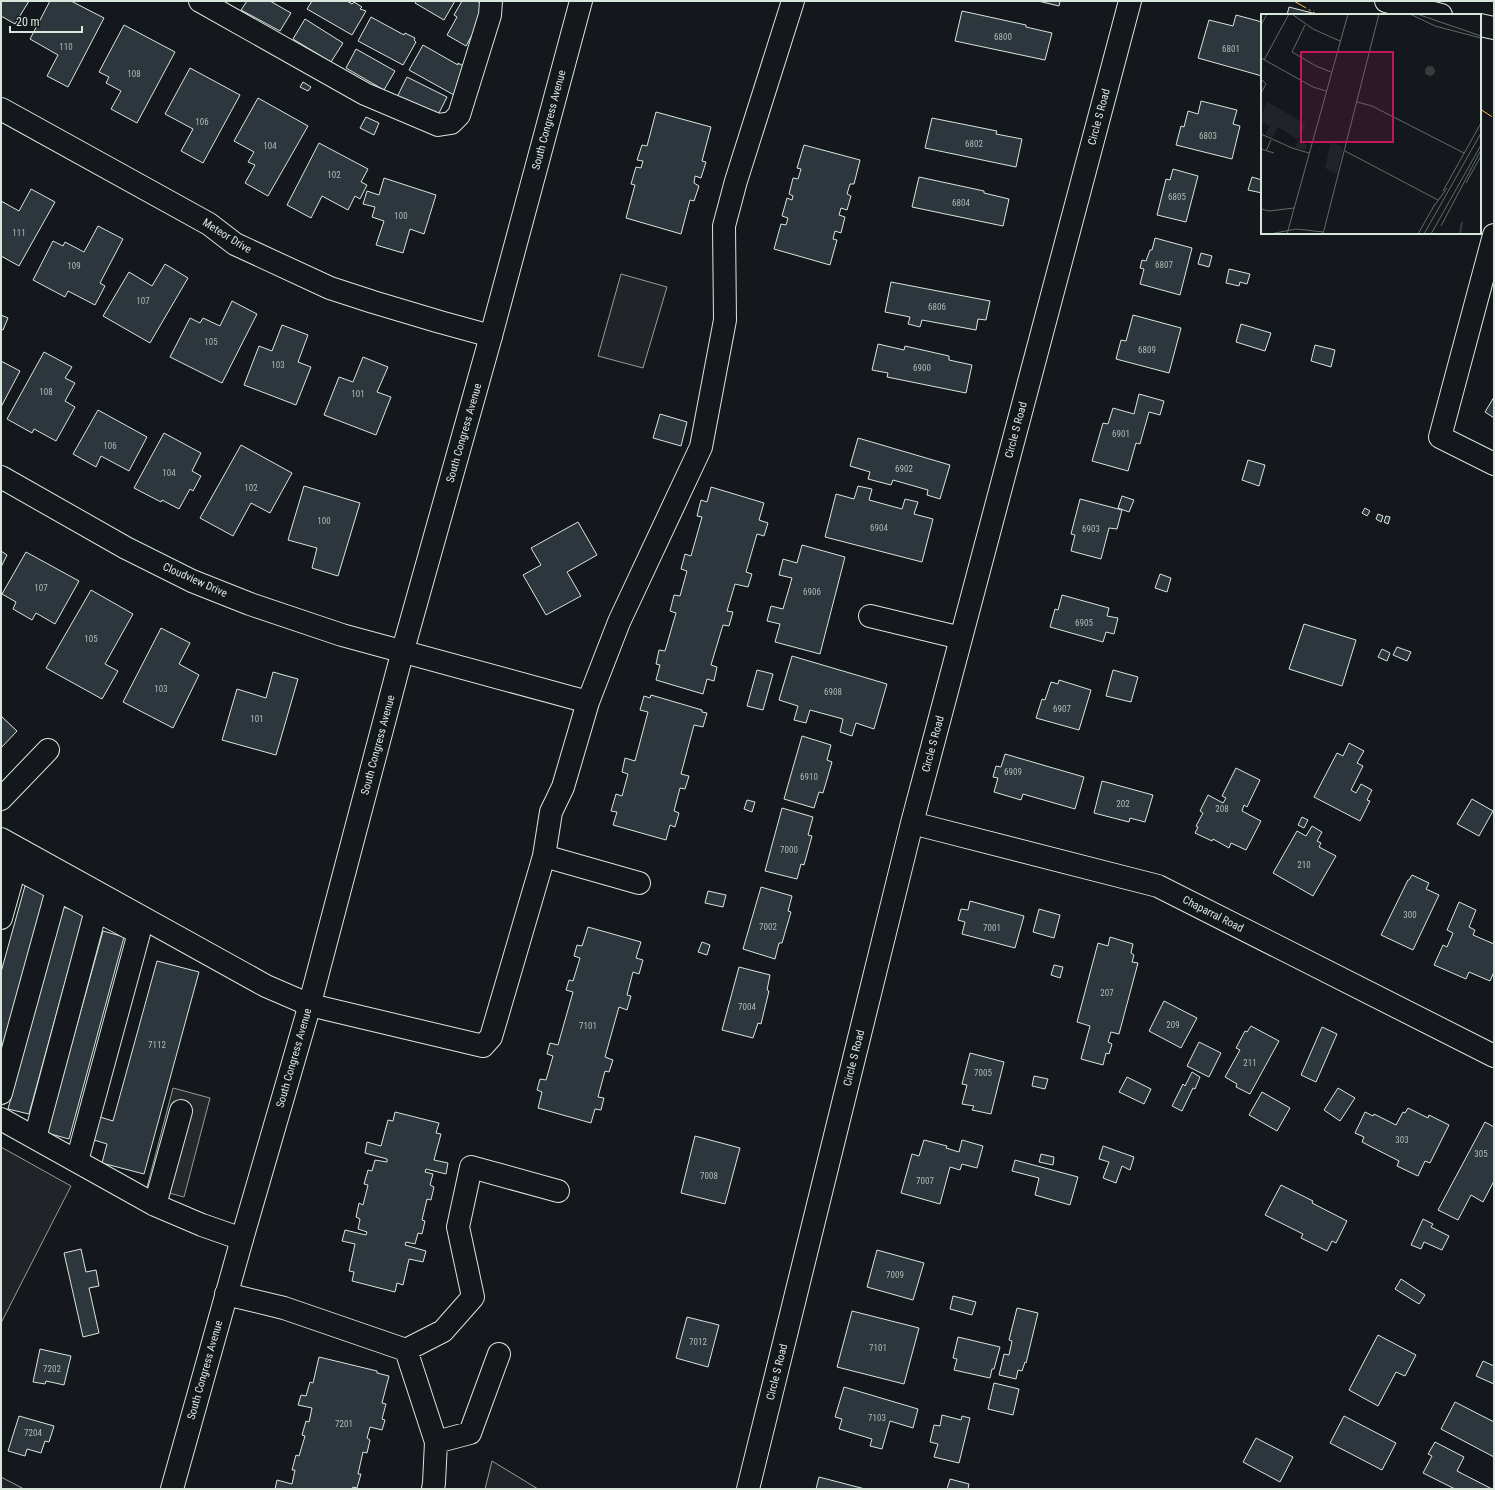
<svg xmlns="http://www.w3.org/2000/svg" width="1495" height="1490" font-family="'Roboto Condensed',sans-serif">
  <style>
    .green { fill: #202428; stroke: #939e99 }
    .parking { fill: #24282b; stroke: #939e99 }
    .building { fill: #2c363c; stroke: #d8e6dc }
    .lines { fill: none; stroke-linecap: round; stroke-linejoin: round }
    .minor-casing { stroke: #d8e6dc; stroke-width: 24 }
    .major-casing { stroke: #d8e6dc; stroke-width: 24 }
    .minor { stroke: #14181c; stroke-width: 22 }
    .major { stroke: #14181c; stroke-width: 22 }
    .power { stroke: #ffb74d; stroke-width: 1; stroke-dasharray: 14 3 2 3; stroke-linecap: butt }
    .labels { text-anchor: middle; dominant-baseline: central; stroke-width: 3; stroke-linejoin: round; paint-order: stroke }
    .number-label { font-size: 9px; fill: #adbab4 }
    .street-label { font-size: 11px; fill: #d8e6dc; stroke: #14181c }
    .inset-river { fill: none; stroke: #363b3e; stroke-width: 2 }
    .inset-road { fill: none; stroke: #626a69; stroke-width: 1 }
    .view { fill: #c2185b; fill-opacity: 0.15; stroke: #c2185b; stroke-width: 2 }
    .inset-edge { fill: none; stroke: #d8e6dc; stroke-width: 2 }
  </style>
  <rect width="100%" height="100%" fill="#14181c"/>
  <path class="green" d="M621,274L667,287L643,368L598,356Z
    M1,1147L71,1186L1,1323Z
    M492,1461L538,1489H485Z
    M1,1477L24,1489H1Z"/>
  <path class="parking" d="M173,1088L210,1098L184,1197L147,1187Z"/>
  <path class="building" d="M1,1H29L15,24L1,16Z
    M50,1H71L104,18L68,87L47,76L58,55L30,39Z
    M247,1H270L291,13L280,31L241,10Z
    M312,1H347L352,4L354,2L362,7L360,9L366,11L352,35L307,9Z
    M416,1H455L444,20L415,3Z
    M462,1H477L485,6L475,25L477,26L466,46L447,35L457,17L454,15Z
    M1038,1H1060L1059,6Z
    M1289,7L1320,15H1287Z
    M962,11L1026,25V27L1052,33L1045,60L955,41Z
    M1236,15L1262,22V76L1198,58L1209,20L1233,26Z
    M371,17L404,35L405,33L415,38L414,40L416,42L403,65L358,41Z
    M305,19L343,43L331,62L293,39Z
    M124,25L175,52L137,123L111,109L121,91L106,83L109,77L99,72Z
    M423,45L458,65V63L467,68L454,95L409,70Z
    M356,49L395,71L384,90L346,68Z
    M190,68L240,95L203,163L181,151L193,129L165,114Z
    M407,77L447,97L437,117L397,97Z
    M303,82L311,87L308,91L300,87Z
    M258,98L308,126L268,196L245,183L255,165L248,162L254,152L234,141Z
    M1201,101L1237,110L1233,124L1240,126L1232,159L1176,145L1181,126L1184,127L1188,111L1198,114Z
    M656,112L711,127L702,161L706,162L701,178L695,176L694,183L699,186L694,201L690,200L681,234L626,218L635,185L631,184L636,167L641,168L643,161L637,160L642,145L647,146Z
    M366,117L379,123L374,135L360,128Z
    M932,118L997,131L996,134L1022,139L1016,167L925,148Z
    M319,143L368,169L361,182L367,185L360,199L355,196L348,210L322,196L311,218L287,205Z
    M804,145L860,160L854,184H850L847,194L851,196L847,210L841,208L839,215L845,217L841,233L835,231L833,239L837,240L830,265L774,249L781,224L786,225L788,218L782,216L787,198L792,200L793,196L789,194L793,178L798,179L801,169L797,168Z
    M1173,169L1198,176L1186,222L1157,215L1166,179L1170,180Z
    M919,177L984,191V193L1009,199L1003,226L912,207Z
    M1252,177L1262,180V193L1248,190Z
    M384,178L436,195L424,234L410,229L403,253L376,245L384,221L372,217L375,207L363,204L367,191L379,195Z
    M31,189L55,202L19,266L1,256V201L19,211Z
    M98,226L123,239L100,283L105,286L95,305L68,291L65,297L33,280L53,241L63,246L65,242L84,252Z
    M1155,238L1192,248L1180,295L1140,284L1144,269L1140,268L1142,260L1146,261L1150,250H1152Z
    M1201,253L1212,256L1209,267L1198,264Z
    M165,264L188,278L150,343L103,316L129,272L152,286Z
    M1229,269L1250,274L1247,284L1240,282L1239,286L1226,283Z
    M891,282L990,301L986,320L978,319L976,330L922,320L920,327L908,324L910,317L885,312Z
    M232,301L257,314L222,383L170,357L190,318L200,323L203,318L220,326Z
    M1,315L8,318L3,330L1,329Z
    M1133,315L1181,328L1169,373L1116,359L1121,340L1126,341Z
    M1241,324L1271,333L1265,351L1236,342Z
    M282,325L308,335L298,362L311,367L296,405L244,385L259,346L272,351Z
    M878,344L904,350L905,346L949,356V360L972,365L966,393L887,377L888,373L872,370Z
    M1315,345L1335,350L1331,367L1311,361Z
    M44,352L72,367L65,378L75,383L65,401L75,407L56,441L34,429L32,433L7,419Z
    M363,357L388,367L377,392L391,397L376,435L324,415L339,377L353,382Z
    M1,361L20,371L1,407Z
    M1139,394L1164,401L1160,415L1149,412L1140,444L1136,443L1128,471L1092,461L1103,423L1108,424L1113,408L1134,414Z
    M1494,397V418L1485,412Z
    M98,410L147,437L129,471L101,456L96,467L73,454Z
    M660,414L687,422L681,446L653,438Z
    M164,433L201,453L192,471L201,476L193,491L190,489L179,509L162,500L161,502L134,488Z
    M858,438L950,465L940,499L927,495L928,490L893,480L891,485L868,479L870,472L850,466Z
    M241,445L292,473L270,513L251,503L233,536L200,518Z
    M1248,460L1265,465L1259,486L1242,480Z
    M304,486L360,503L338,576L312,568L317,548L288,540Z
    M858,486L872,489L869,500L902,509L905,499L918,502L914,514L933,519L922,562L825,537L836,494L854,499Z
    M711,487L764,503L759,520L768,523L764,536L757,534L746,572L752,574L748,587L735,584L727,611L733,612L729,626L723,625L711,665L717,667L714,681L707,679L703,694L656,680L660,665L656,664L659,650L665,651L676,613L670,611L674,595L680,596L687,571L681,569L685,554L691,556L702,517L697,516L701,500L707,502Z
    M1122,496L1134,500L1129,512L1118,508Z
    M1080,499L1122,510L1117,529L1109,528L1101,559L1071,551L1075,535L1071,534Z
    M1365,508L1370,511L1367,516L1362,513Z
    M1378,514L1383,516L1381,522L1376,519Z
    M1386,516L1390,517L1388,524L1384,522Z
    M578,522L597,555L567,572L581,596L546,615L523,575L541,565L531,548Z
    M802,545L845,557L820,654L775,642L780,624L767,621L771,606L783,609L792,578L779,575L783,559L797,563Z
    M1,551L7,555L1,567Z
    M26,552L79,581L55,624L36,613L32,620L13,609L16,602L2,594Z
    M1160,574L1171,578L1167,592L1155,588Z
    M91,590L133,614L105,664L118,671L102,699L46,668Z
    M1062,595L1109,608L1107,616L1118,618L1114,634L1106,632L1103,642L1050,627L1055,609L1058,610Z
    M1304,624L1356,640L1342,686L1289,669Z
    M161,628L190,643L179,664L199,675L173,728L123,702Z
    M1397,647L1411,652L1407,661L1393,655Z
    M1382,649L1390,653L1387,661L1378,657Z
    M792,656L887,684L874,729L856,723L852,736L840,732L843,719L810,710L806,723L794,720L798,706L779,700Z
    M757,670L773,674L763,710L747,706Z
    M1113,670L1138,677L1131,702L1106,696Z
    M273,672L298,679L276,755L222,740L237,689L266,698Z
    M1059,680L1091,690L1079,730L1036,718L1042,699L1045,700L1051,682L1058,684Z
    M651,695L702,710V712L707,713L703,727L694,725L681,774L689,776L685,789L680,788L674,811L679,813L675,827L670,825L666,840L613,825L617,812L611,811L616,794L622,796L628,774L622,772L625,758L635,761L648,712L640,710L644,696L650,698Z
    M1,716L17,731L1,748Z
    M802,736L831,745L827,760L832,762L823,793L819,792L814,808L784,799Z
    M1349,743L1364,751L1357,763L1363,766L1351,790L1356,793L1361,784L1372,790L1367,800L1370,801L1360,821L1314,797L1337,753L1343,756Z
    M1005,754L1084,777L1075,809L1023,794L1021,800L994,792L998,778L993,777L996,766L1001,767Z
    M1236,768L1260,780L1247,807L1244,805L1242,811L1261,821L1246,850L1231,843L1229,848L1213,839L1212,841L1195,833L1198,827L1196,826L1203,813L1200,811L1208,795L1223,803L1226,798L1222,796Z
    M1102,781L1153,795L1145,822L1130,818L1129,822L1094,813Z
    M1472,799L1493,811L1479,836L1457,824Z
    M747,800L755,802L752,812L744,809Z
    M782,808L813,817L808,835L812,836L804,865L801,864L797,879L765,871Z
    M1302,817L1308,820L1304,828L1298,825Z
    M1312,826L1322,832L1317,841L1321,843L1319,847L1336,856L1313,896L1273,873L1297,831L1306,836Z
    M1412,875L1429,883L1426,889L1439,895L1413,950L1381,935L1408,880H1409Z
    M25,886L46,892L1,1054V972Z
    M761,887L792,896L788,911L791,912L782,943H779L775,959L743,949Z
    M708,891L726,895L723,907L705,903Z
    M970,901L1024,916L1015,948L962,934L965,922L958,920L961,909L968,910Z
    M1459,902L1476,910L1469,927L1475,930L1473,935L1494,944V972L1490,981L1469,972L1466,979L1434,965L1443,945L1447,947L1453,933L1447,930Z
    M63,907L84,913L29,1114L8,1109Z
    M1039,909L1060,915L1054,938L1033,932Z
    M588,927L641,942L636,958L643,960L639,974L633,972L627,995L631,996L627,1010L619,1007L605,1057L613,1060L609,1072L605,1071L598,1097L604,1098L601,1110L595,1109L591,1123L538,1108L542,1092L537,1090L540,1079L546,1080L553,1056L547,1054L550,1043L558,1045L573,992L566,990L569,980L573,981L580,958L574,956L577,945L582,946Z
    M103,931L124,937L69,1139L47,1133Z
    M1110,937L1133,944L1131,953L1134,955L1132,962L1138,963L1119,1034L1111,1032L1108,1042L1112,1044L1109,1054L1106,1053L1103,1065L1081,1059L1090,1026L1077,1022L1098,943L1108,946Z
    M702,942L710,945L707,955L698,952Z
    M157,961L199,972L144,1174L102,1163L107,1144L94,1140L100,1117L113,1121Z
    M1054,965L1063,967L1060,978L1051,975Z
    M739,967L770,975L767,990L769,991L761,1024L758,1023L753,1038L722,1030Z
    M1164,1001L1197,1018L1181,1048L1149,1031Z
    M1251,1026L1279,1041L1250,1094L1236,1087L1237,1084L1225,1077L1240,1050L1236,1048L1245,1031L1247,1032Z
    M1322,1027L1337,1034L1316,1082L1301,1075Z
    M1199,1042L1221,1053L1209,1077L1187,1066Z
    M970,1053L1004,1062L991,1114L972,1110L974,1106L962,1104L967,1085L962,1084Z
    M1192,1072L1200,1077L1195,1089L1193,1088L1182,1111L1172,1106L1183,1084L1185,1086Z
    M1034,1076L1048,1079L1045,1089L1032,1086Z
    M1127,1077L1151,1089L1144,1104L1119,1092Z
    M1338,1088L1355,1098L1340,1121L1324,1110Z
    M1262,1092L1290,1108L1277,1131L1249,1115Z
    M1408,1108L1428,1118L1429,1115L1449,1125L1430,1163L1425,1161L1418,1176L1397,1166L1399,1161L1362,1142L1364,1137L1355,1133L1365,1112L1373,1116L1374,1114L1396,1125L1403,1112L1405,1113Z
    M395,1112L439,1123L436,1133L441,1134L434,1160L448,1163L446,1174L426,1169L425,1172L433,1174L430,1185L434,1187L431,1200L427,1199L422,1220L425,1221L422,1234L418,1233L415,1244L406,1242L405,1245L426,1251L423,1262L409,1259L403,1285L397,1283L395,1292L352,1281L354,1272L349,1271L355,1244L342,1241L345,1230L366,1235L367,1232L358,1229L360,1219L356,1217L359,1203L363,1205L368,1185L364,1184L368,1170L372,1171L375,1160L387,1162V1159L365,1153L367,1142L381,1146L388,1120L393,1121Z
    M1485,1122L1494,1127V1181L1483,1202L1471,1195L1458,1220L1438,1210Z
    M695,1136L740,1148L725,1204L681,1193Z
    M924,1140L947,1146L946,1148L959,1152L962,1140L983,1146L977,1168L962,1164L960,1170L950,1167L940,1204L901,1193L912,1154L919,1156Z
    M1103,1146L1134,1157L1130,1170L1122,1166L1116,1183L1103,1178L1109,1162L1099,1159Z
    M1041,1154L1054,1157L1053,1165L1039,1162Z
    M1015,1160L1078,1177L1070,1205L1035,1195L1039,1178L1012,1171Z
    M1281,1185L1313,1201L1312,1203L1347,1221L1336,1243L1332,1241L1327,1251L1301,1238L1303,1234L1265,1215Z
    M1423,1219L1433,1224L1431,1227L1449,1236L1442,1250L1424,1242L1421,1249L1411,1245Z
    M81,1249L86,1272L96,1270L99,1286L89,1288L99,1333L83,1337L64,1253Z
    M877,1250L924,1263L913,1300L867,1287Z
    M1401,1279L1425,1295L1419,1304L1395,1289Z
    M953,1296L976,1302L972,1315L950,1309Z
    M1017,1308L1038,1313L1026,1363L1025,1362L1022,1371L1018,1370L1016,1379L999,1375L1004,1354L1009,1355L1012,1341L1009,1340Z
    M852,1311L919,1328L904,1384L837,1367Z
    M687,1317L719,1325L708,1367L676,1358Z
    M1378,1335L1416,1355L1405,1376L1396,1372L1378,1406L1349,1390Z
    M958,1337L1000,1347L994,1369H992L990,1378L954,1370L957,1359L953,1358Z
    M40,1349L71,1356L64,1385L46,1381L45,1384L33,1382Z
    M319,1357L377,1371V1373L389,1376L382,1403L386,1404L382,1419L385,1420L382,1430L370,1427L367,1438L370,1440L367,1453L363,1452L358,1474H361L357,1488L353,1487L352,1489H275L277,1480L292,1484L295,1470H292L296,1455L299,1456L305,1436L302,1435L306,1421L309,1422L312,1408L298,1405L301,1395L306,1396L310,1382L313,1383Z
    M1483,1361L1494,1366V1384L1476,1376Z
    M994,1383L1019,1389L1013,1415L988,1409Z
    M844,1387L918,1409L913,1428L890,1421L882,1449L870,1446L872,1439L839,1429L842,1419L835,1417Z
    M1455,1402L1494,1422V1457L1441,1429Z
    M942,1415L961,1420L962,1416L970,1418L959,1463L934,1457L938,1444L930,1442L934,1425L940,1426Z
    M19,1416L54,1426L49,1442L45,1441L41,1453L27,1449L25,1456L8,1451Z
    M1344,1416L1396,1443L1382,1470L1330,1443Z
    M1256,1438L1293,1457L1280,1482L1243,1462Z
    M1435,1442L1464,1457L1457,1471L1492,1489H1455L1423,1473L1432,1456L1428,1454Z
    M819,1477L865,1489H816Z
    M950,1479L969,1484L968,1489H947Z"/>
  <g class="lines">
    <defs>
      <path id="minor" d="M200,1L365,94L438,125L451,123L459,115L490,15L491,1
        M1386,1L1441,15
        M1480,25L1494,28
        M1,109L209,224L235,244L330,288L373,302L440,322L491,336
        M1494,235L1440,437L1494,464
        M1,477L126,548L192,581L250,604L342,635L588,702
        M870,616L961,638
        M1,799L48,750
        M912,823L1158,886L1494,1056
        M1,839L266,986L310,1005L483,1046L491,1037L544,856L551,812L563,787L588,702L619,622L701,447L725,320L724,226L736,181L793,1
        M544,856L639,883
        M1,860L139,933L77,1161
        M1,918L15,868
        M1,1093L57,890
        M1,1119L155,1205L202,1225L242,1239
        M35,1138L96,910
        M155,1205L181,1111
        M226,1294L284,1308L406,1350
        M436,1442L470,1433L499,1354
        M433,1489L434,1483L436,1442L406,1350L443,1331L473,1297L458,1227L471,1167L558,1191
        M748,1489L912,823L1130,1"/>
      <path id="major" d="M172,1489L242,1239L306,1018L403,650L491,336L581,1"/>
    </defs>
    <use href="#minor" class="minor-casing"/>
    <use href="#major" class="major-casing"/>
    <use href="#minor" class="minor"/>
    <use href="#major" class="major"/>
    <path class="power" d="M1294,1L1318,15
      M1480,109L1494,118"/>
  </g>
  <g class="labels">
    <g class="number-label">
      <text x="1003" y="37">6800</text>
      <text x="66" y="47">110</text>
      <text x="1231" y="49">6801</text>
      <text x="134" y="74">108</text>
      <text x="202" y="122">106</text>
      <text x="1208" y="136">6803</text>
      <text x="974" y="144">6802</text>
      <text x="270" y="146">104</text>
      <text x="334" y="175">102</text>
      <text x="1177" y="197">6805</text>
      <text x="961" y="203">6804</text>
      <text x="401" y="216">100</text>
      <text x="19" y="233">111</text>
      <text x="1164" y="265">6807</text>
      <text x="74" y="266">109</text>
      <text x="143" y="301">107</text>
      <text x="937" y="307">6806</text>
      <text x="211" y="342">105</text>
      <text x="1147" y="350">6809</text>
      <text x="278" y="365">103</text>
      <text x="922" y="368">6900</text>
      <text x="46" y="392">108</text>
      <text x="358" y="394">101</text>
      <text x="1121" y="434">6901</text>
      <text x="110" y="446">106</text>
      <text x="904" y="469">6902</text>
      <text x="169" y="473">104</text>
      <text x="251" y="488">102</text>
      <text x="324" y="521">100</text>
      <text x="879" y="528">6904</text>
      <text x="1091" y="529">6903</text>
      <text x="41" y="588">107</text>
      <text x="812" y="592">6906</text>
      <text x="1084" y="623">6905</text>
      <text x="91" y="639">105</text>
      <text x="161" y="689">103</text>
      <text x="833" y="692">6908</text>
      <text x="1062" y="709">6907</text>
      <text x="257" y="719">101</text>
      <text x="1013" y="772">6909</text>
      <text x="809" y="777">6910</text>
      <text x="1123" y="804">202</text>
      <text x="1222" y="809">208</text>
      <text x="789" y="850">7000</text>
      <text x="1304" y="865">210</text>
      <text x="1410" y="915">300</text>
      <text x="768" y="927">7002</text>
      <text x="992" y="928">7001</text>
      <text x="1107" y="993">207</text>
      <text x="747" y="1007">7004</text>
      <text x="1173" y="1025">209</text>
      <text x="588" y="1026">7101</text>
      <text x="157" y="1045">7112</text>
      <text x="1250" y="1063">211</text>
      <text x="983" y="1073">7005</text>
      <text x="1402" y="1140">303</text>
      <text x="1481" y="1154">305</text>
      <text x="709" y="1176">7008</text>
      <text x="925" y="1181">7007</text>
      <text x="895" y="1275">7009</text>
      <text x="698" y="1342">7012</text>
      <text x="878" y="1348">7101</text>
      <text x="52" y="1369">7202</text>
      <text x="877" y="1418">7103</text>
      <text x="344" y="1424">7201</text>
      <text x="33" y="1433">7204</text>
    </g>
    <g class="street-label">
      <text transform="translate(1099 117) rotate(-75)">Circle S Road</text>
      <text transform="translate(549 120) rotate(-75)">South Congress Avenue</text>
      <text transform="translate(227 236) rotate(32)">Meteor Drive</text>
      <text transform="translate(1016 430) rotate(-75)">Circle S Road</text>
      <text transform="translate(464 433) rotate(-74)">South Congress Avenue</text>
      <text transform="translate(195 580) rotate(24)">Cloudview Drive</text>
      <text transform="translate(933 744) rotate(-75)">Circle S Road</text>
      <text transform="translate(378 745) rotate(-75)">South Congress Avenue</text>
      <text transform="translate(1213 914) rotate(27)">Chaparral Road</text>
      <text transform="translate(294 1058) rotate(-74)">South Congress Avenue</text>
      <text transform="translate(854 1058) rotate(-76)">Circle S Road</text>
      <text transform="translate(205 1370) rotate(-74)">South Congress Avenue</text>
      <text transform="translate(777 1372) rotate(-76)">Circle S Road</text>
    </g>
  </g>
  <g transform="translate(1261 14)">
    <rect width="220" height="220" fill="#14181c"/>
    <path d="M6,88L45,110L37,126L46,131L45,136L34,134L37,126L17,113L11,124L4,120L9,112L0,108V102ZM70,127L82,134L76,160L64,154Z" fill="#202428"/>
    <path d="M164 57a5 5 0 1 1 10 0a5 5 0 1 1-10 0Z" fill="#363b3e"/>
    <path class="inset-river" d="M199,220L201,208"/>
    <path class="inset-road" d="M31,0L52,15L79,27M149,0L174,12L220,24M156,0L220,22M0,11L6,0M44,11L31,38L55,52L70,58M0,44L52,73L65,77M3,46L28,0M0,65L5,70L0,79M96,88L111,92L203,139M0,120L31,134L48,139M0,135L13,139M5,137L10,126M84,137L177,186M205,169L220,142M182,177L220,109M174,191L186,174M0,195L8,197L33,194M180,212L220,136M9,220L35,215L62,218M26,220L87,0M62,220L118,0M157,220L174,190M163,220L220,119M170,220L220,131"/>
    <path class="view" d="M40,38H132V128H40Z"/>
    <rect width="220" height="220" class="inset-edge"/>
  </g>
  <rect width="1495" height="1490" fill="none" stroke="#d8e6dc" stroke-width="4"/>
  <path d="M10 26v6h72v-6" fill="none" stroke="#d8e6dc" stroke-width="2"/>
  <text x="16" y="26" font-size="12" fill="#d8e6dc" stroke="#14181c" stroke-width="3" paint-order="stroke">20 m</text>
</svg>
